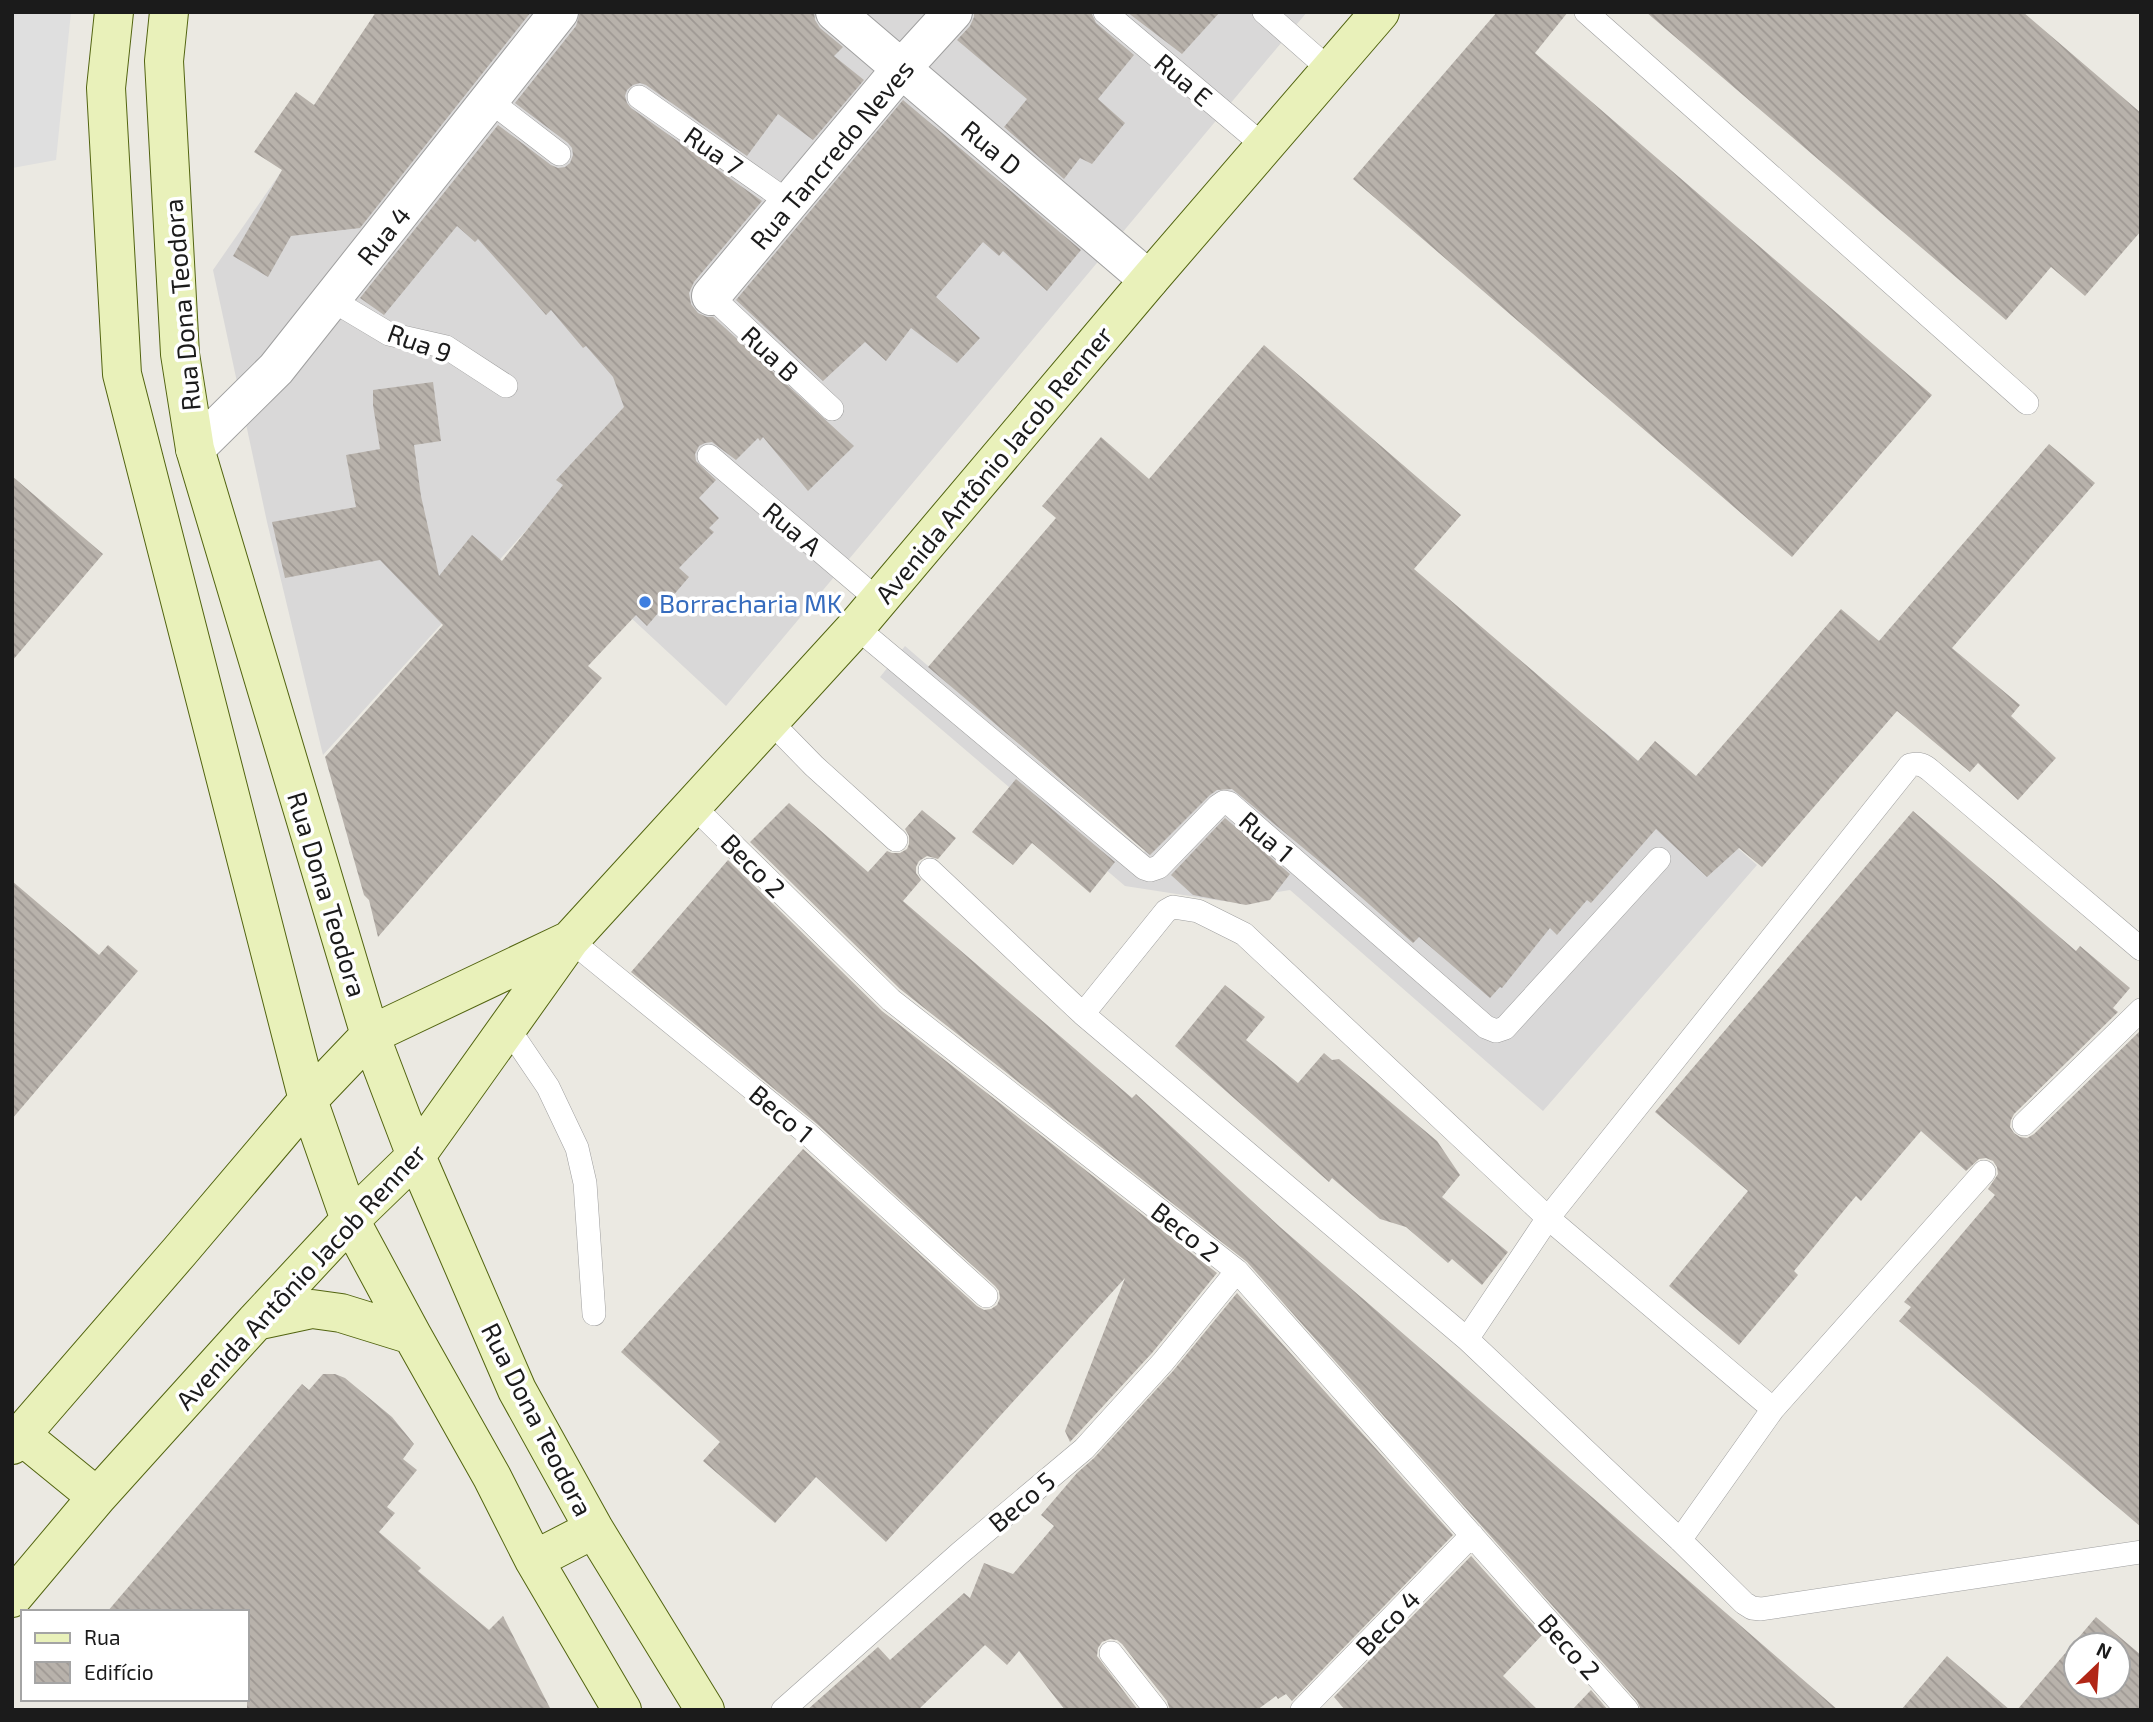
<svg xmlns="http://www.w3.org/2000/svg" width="2153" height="1722" font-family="'Exo 2',sans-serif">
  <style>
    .residential { fill: #d9d8d8 }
    .parking { fill: #dfdfdf }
    .building { fill: url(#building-back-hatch); fill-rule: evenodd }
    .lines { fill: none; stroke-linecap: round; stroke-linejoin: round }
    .lane-casing { stroke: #9f9f9f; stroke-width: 24 }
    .street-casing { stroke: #9f9f9f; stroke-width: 40 }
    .secondary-casing { stroke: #526410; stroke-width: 40 }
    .lane { stroke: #fff; stroke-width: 23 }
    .street { stroke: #fff; stroke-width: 38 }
    .secondary { stroke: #e9f1ba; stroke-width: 38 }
    .shop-dot { fill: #3f7fe0; stroke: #fff; stroke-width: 2.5 }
    .labels { text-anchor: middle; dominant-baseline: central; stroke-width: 7; stroke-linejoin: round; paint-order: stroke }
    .street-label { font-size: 26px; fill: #1b1b1b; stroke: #fff }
    .shop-label { font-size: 26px; fill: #366cbe; stroke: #fff; text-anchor: start }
  </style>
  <defs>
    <pattern id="building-back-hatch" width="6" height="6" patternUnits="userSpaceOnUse" patternTransform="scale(1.75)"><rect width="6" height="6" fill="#b8b2ab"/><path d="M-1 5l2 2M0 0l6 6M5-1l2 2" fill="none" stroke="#9e9893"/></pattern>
  </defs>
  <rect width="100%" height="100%" fill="#ebe9e2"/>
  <path class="residential" d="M447,12H1307L726,706L531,525L323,755L267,522L213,270L281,172Z
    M905,646L1144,852L1283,695L1488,872L1604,731L1757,865L1543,1111L1290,890L1222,901L1125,886L880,677Z"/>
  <path class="parking" d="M12,12H71L56,160L12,168Z"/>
  <path class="building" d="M376,12H531L360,228L291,236L268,277L233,256L282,170L254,152L296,92L314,105Z
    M580,12H814L815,20L820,28L843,47L834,56L864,80L813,140L778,114L747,156L646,85L640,83L633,85L627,90L625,96L627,103L631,108L762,201L694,282L689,293L691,304L698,313L707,317H713L854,446L808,491L763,437L760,441L758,438L736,460L712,442L705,443L699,446L695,454L696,461L716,480L699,498L719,518L709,528L714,532L679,568L689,577L647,626L636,615L588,666L602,678L378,937L369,900L364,895L325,757L443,625L380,560L285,578L272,522L356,507L346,455L380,449L373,405V390L433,382L441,441L414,445L421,496L439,576L472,535L502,561L563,485L556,480L624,407L613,377L586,346L583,348L551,310L546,315L478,239L475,242L457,226L384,315L360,298L498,125L551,165L558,168L565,167L570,163L573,155L572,148L568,143L515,103L576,26Z
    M974,12H1091L1096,23L1134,55L1098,99L1125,123L1092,164L1080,158L1064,179L1004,127L1027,99L957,40L970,26L974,17Z
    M1127,12H1220L1182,54Z
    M1497,12H1568L1535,53L1932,395L1792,557L1353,179Z
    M1646,12H2023L2141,113V231L2085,296L2051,267L2006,320Z
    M903,100L1081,250L1047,291L1003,251L999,256L983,242L936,297L980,338L957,363L911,328L886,361L865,342L823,381L736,300Z
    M1264,345L1461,515L1414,569L1638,761L1655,741L1696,776L1841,609L1879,641L2049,444L2095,483L1952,648L2020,705L2011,716L2056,758L2018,800L1978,763L1970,772L1897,711L1762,867L1739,848L1707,877L1656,829L1591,903L1587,900L1557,935L1550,928L1502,988L1500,987L1490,998L1419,937L1413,943L1336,875L1232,789L1217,790L1210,795L1150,855L928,667L1056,518L1042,506L1101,437L1149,479Z
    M12,476L103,554L12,661Z
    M1016,779L1115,862L1090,893L1032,843L1013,865L972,832Z
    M789,803L868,872L887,851L892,853H900L907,849L909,844V836L905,829L922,810L956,838L938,859L927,856L919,861L916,867V873L921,880L903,901L1132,1098L1136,1094L1280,1227L1838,1710H1641L1637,1701L1247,1262L900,989L750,842Z
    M1913,811L2076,951L2080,946L2130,988L2113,1008L2118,1012L2014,1114L2011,1120L2010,1127L2014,1133L2020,1137L2027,1138L2034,1134L2141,1030V1527L1899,1321L1911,1307L1904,1302L1995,1195L1988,1189L1998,1174L1997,1167L1993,1161L1986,1158L1979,1159L1966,1171L1921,1131L1861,1201L1856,1196L1794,1271L1798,1275L1739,1345L1669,1286L1748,1191L1655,1112Z
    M1225,818L1290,874L1270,900L1246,905L1193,895L1171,875Z
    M728,860L882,1011L1217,1273L1152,1353L1070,1442L1065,1431L1125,1278L886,1542L816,1477L775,1523L703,1461L720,1442L621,1352L803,1149L977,1306L984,1310L991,1309L997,1305L1000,1298L999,1291L995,1286L817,1124L631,972Z
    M12,881L99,955L108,945L138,971L12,1119Z
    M1225,985L1265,1017L1246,1040L1298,1083L1324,1053L1332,1060L1339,1059L1437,1141L1460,1175L1442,1197L1508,1252L1482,1285L1452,1259L1448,1263L1406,1227L1380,1219L1332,1178L1329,1182L1175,1046Z
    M1237,1293L1453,1535L1292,1701L1286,1694L1278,1699L1276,1696L1257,1710H1170L1167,1701L1122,1644L1117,1640L1110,1639L1102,1642L1098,1648L1097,1656L1138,1710H1065L1019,1651L1007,1665L985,1645L918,1710H807L878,1647L890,1660L964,1593L970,1598L984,1563L1013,1574L1054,1526L1041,1515L1077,1473L1094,1458L1173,1371Z
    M323,1374H335L345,1378L392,1417L414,1444L403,1459L417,1470L387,1507L395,1513L379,1532L421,1568L418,1571L489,1630L503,1616L551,1710H247V1612H107L302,1384L309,1390Z
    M1471,1556L1542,1635L1503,1676L1538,1710H1345L1334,1697Z
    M2096,1617L2141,1655V1710H2017ZM2076,1645H2118V1687H2076Z
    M1947,1656L2010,1710H1901Z
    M1591,1690L1608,1710H1572Z"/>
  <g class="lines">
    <defs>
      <path id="lane" d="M1105,12L1264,146
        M1264,12L1330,70
        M1586,12L2027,403
        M639,97L790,203
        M490,101L559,154
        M711,296L832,409
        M332,300L389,334L446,347L506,386
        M709,456L878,600
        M856,627L1144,868L1150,870L1159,867L1218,806L1224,802L1229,803L1486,1027L1496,1031L1505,1028L1659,859
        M769,720L814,766L896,840
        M693,806L891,1000L1237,1271L1627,1710
        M930,870L1083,1014L1467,1339L1680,1540L1744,1603L1752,1608L1761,1609L2141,1552
        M570,940L808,1134L986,1296
        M1083,1014L1166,911L1173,907L1198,911L1244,934L1548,1218L1773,1409
        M508,1028L548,1087L577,1148L585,1183L594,1314
        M2024,1124L2141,1010
        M1467,1339L1548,1218L1910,765C1920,763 1924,765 1931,771L2141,949
        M1680,1540L1773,1409L1984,1172
        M1111,1653L1156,1710
        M783,1710L960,1553L1084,1449L1163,1362L1237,1271
        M1302,1710L1472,1535"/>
      <path id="street" d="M835,12L1149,280
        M711,296L901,69L953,12
        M195,449L276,369L559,12"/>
      <path id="secondary" d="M114,12L106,88L122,374L308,1100L350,1220L412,1335L492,1477L534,1560L622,1710
        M169,12L164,61L180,354L195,449L370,1035L416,1156L517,1390L594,1529L705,1710
        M256,1321L312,1309L341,1313L412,1335
        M21,1435L97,1497
        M12,1445L180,1251L308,1100L370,1035L568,941
        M534,1560L594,1529
        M12,1598L97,1497L256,1321L350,1220L416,1156L570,940L856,627L1149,280L1380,12"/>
    </defs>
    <use href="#lane" class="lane-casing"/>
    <use href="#street" class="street-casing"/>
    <use href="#secondary" class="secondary-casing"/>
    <use href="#lane" class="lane"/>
    <use href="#street" class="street"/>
    <use href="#secondary" class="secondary"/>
  </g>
  <circle class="shop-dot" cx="645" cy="602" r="7"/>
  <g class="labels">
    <g class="street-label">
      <text transform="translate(1184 79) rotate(40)">Rua E</text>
      <text transform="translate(992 147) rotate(40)">Rua D</text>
      <text transform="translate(714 150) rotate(35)">Rua 7</text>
      <text transform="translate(831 154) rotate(-50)">Rua Tancredo Neves</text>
      <text transform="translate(383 235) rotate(-51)">Rua 4</text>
      <text transform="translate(181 305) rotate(-95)">Rua Dona Teodora</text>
      <text transform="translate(420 342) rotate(20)">Rua 9</text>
      <text transform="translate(771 353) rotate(43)">Rua B</text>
      <text transform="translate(993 464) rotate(-50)">Avenida Antônio Jacob Renner</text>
      <text transform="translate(793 528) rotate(40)">Rua A</text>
      <text transform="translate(1267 836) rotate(41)">Rua 1</text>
      <text transform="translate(754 865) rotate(45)">Beco 2</text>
      <text transform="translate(328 894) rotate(73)">Rua Dona Teodora</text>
      <text transform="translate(782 1113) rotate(40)">Beco 1</text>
      <text transform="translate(1186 1231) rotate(38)">Beco 2</text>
      <text transform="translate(300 1276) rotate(-47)">Avenida Antônio Jacob Renner</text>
      <text transform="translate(538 1419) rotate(63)">Rua Dona Teodora</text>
      <text transform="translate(1021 1501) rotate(-40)">Beco 5</text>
      <text transform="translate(1387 1622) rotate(-46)">Beco 4</text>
      <text transform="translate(1570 1646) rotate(48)">Beco 2</text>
    </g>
    <g class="shop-label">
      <text x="659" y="602">Borracharia MK</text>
    </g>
  </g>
  <rect width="2153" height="1722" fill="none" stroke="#1b1b1b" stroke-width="28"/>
  <rect x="21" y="1610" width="228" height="91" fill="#ffffff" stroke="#a4a4a4" stroke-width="2"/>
  <rect x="35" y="1633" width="35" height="10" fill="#e9f1ba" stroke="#a4a4a4" stroke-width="2"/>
  <text x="84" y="1645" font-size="21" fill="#1b1b1b">Rua</text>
  <rect x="35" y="1662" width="35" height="21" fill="url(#building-back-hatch)" stroke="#a4a4a4" stroke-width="2"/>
  <text x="84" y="1680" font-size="21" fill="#1b1b1b">Edifício</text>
  <g transform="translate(2097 1666) rotate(25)"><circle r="33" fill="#ffffff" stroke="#a4a4a4" stroke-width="2"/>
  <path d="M0-5L12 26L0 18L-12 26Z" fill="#b12616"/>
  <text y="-10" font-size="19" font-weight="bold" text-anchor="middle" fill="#1b1b1b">N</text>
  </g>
</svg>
